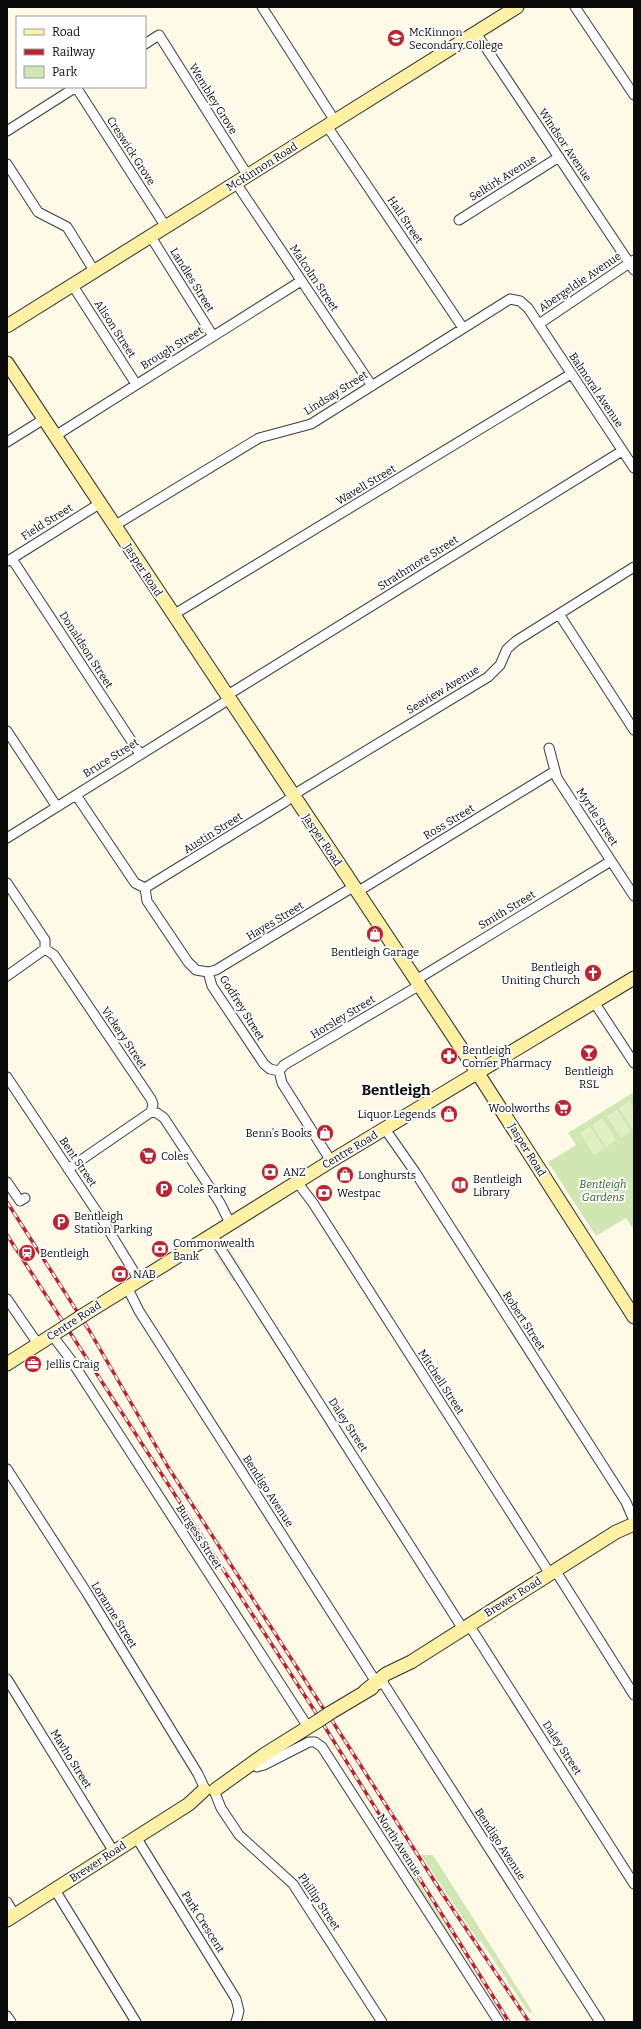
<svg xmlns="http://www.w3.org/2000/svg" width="641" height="2029" font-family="Bitter,serif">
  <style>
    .green { fill: #d0e7b3 }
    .pitch { fill: #e2efc5 }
    .plaza { fill: #ece7d9 }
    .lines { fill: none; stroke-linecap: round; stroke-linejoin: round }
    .street-casing { stroke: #3d3d3d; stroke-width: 11 }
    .secondary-casing { stroke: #2c2c2c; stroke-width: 15 }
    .street { stroke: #fff; stroke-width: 9 }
    .secondary { stroke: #fef0a4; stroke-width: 13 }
    .rail-casing { stroke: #b72632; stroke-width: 3.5 }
    .rail { stroke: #fff; stroke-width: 2; stroke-dasharray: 6; stroke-linecap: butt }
    .secondary-bridge-casing { stroke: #2c2c2c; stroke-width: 15; stroke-linecap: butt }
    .secondary-bridge { stroke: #fef0a4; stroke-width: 13 }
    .labels { text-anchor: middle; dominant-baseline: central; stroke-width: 4; stroke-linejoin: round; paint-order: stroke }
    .poi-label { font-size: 11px; fill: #0a0a0a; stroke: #fff; text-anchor: start }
    .street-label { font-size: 11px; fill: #0a0a0a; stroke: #fff }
    .park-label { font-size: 11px; font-style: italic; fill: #2d601d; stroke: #fff }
    .district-label { font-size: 15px; font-weight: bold; fill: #0a0a0a; stroke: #fff }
  </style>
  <rect width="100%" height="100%" fill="#fff9e8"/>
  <path class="green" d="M634,1092V1230L626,1218L596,1236L548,1162L576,1145L568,1133Z
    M421,1855H433L539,2022L532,2012L529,2013L481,1941L479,1942Z
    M407,1863L479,1981L407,1869Z"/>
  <path class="pitch" d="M629,1101L634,1109L633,1130L619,1108Z
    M617,1110L631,1131L621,1138L607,1116Z
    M602,1118L616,1140L606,1147L592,1125Z
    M590,1126L604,1148L594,1155L580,1133Z"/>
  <path class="plaza" d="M224,1240L246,1274L233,1282L211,1248Z"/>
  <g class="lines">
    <defs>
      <path id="street" d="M262,7L335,121
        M575,7L634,95
        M476,33L634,270
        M145,44L159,35L248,176
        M76,87L166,227
        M327,126L463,328
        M7,131L76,87
        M7,164L38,212L67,227L95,272
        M236,183L372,386
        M459,220L559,157
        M151,237L213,336
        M73,286L136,384
        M539,324L634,260
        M55,436L301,281
        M7,442L44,419
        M114,526L259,438L311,424L510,299L520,301L528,308L634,468
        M12,559L140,754
        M8,561L99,504
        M559,614L634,730
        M173,615L571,374
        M226,696L622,451
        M7,731L57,807
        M549,748L557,778L634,896
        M76,795L135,883L145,888L147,901L188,962L196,970L208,972L212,986L264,1064L270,1069L279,1071L282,1083L331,1161
        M7,838L228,700
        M7,883L45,940V949L54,955L151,1099L153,1104L151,1112
        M145,888L285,802L298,792L488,677L500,665L507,649L516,641L634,567
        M357,892L555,771
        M208,972L216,970L353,887
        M7,976L45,949
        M416,980L611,861
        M594,1002L634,1063
        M279,1071L284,1065L420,985
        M7,1077L103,1221L139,1280
        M151,1112L157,1113L164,1118L220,1203L230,1223
        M385,1129L415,1172L626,1502L632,1516
        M68,1169L151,1112
        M7,1182L20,1201L25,1198
        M297,1182L313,1203L550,1574
        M212,1235L463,1629
        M127,1287L139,1311L378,1685
        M7,1299L38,1344
        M52,1335L71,1360L308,1727
        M7,1469L87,1593L198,1774L205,1789
        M555,1570L634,1695
        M469,1625L634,1884
        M380,1678L600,2022
        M7,1679L114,1852
        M252,1764L257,1767L264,1765L309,1742H315L322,1747L499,2022
        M215,1793L221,1808L239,1835L293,1884L382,2022
        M136,1837L236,1999L239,2011L236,2022
        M55,1890L136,2022
        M7,1902L15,1915
        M7,2016L11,2022"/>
      <path id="secondary" d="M7,326L517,7
        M7,363L477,1072L634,1317
        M85,1314L331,1161L634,978
        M7,1364L62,1329
        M365,1691L386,1674L411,1662L616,1532L634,1524
        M330,1713L372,1688
        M215,1790L265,1754L318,1721
        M7,1920L189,1804L204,1790"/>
    </defs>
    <use href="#street" class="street-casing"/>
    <use href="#secondary" class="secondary-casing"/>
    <use href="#street" class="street"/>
    <use href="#secondary" class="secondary"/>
    <defs>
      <path id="rail" d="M7,1202L89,1330L168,1467L323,1708
        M7,1235L316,1713
        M331,1719L442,1893L529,2022
        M323,1724L509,2022"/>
    </defs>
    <use href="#rail" class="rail-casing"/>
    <use href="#rail" class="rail"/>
    <defs>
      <path id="secondary-bridge" d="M62,1329L85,1314
        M318,1721L330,1713"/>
    </defs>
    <use href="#secondary-bridge" class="secondary-bridge-casing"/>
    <use href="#secondary-bridge" class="secondary-bridge"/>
  </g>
  <defs>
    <symbol id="school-disc" viewBox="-11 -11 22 22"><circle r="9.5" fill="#b72632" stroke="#fff"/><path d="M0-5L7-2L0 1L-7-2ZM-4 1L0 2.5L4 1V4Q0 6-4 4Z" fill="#fff"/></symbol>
    <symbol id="shop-disc" viewBox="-11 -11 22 22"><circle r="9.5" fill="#b72632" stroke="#fff"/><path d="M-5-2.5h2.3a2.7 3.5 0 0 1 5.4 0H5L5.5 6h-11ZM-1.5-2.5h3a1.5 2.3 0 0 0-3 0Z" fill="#fff"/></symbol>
    <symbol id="church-disc" viewBox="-11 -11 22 22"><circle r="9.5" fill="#b72632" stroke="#fff"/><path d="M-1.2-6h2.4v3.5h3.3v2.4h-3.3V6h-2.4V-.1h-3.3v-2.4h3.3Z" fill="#fff"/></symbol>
    <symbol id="bar-disc" viewBox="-11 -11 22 22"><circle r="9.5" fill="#b72632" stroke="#fff"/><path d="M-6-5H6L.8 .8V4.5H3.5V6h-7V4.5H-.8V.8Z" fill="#fff"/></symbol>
    <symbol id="pharmacy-disc" viewBox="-11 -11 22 22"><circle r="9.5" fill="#b72632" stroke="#fff"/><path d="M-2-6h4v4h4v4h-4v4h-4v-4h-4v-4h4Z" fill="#fff"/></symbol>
    <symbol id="supermarket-disc" viewBox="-11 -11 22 22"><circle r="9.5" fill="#b72632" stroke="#fff"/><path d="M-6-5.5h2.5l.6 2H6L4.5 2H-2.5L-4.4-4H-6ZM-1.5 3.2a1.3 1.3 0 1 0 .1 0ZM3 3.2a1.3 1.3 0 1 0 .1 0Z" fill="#fff"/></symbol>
    <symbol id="bank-disc" viewBox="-11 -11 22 22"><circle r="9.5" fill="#b72632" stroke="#fff"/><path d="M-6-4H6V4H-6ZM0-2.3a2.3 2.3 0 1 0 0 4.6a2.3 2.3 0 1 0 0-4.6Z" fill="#fff"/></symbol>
    <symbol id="library-disc" viewBox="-11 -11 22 22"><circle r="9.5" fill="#b72632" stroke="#fff"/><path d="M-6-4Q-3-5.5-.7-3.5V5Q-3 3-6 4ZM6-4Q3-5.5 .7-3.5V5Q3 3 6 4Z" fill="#fff"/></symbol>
    <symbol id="parking-disc" viewBox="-11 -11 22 22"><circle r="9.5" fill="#b72632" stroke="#fff"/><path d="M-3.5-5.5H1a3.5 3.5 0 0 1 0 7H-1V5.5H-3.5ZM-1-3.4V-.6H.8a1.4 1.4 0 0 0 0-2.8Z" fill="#fff"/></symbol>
    <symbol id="station-disc" viewBox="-11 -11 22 22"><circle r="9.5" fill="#b72632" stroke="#fff"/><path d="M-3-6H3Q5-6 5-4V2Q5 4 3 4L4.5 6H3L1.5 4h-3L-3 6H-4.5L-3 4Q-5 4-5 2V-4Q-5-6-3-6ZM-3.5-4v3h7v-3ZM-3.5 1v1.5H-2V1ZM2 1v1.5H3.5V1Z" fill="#fff"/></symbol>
    <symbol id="office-disc" viewBox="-11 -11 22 22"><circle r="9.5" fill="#b72632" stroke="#fff"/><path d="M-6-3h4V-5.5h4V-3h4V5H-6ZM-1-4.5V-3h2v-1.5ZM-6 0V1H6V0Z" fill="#fff"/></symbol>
  </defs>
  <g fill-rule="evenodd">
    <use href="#school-disc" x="386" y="28" width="20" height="20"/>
    <use href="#shop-disc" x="365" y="924" width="20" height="20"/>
    <use href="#church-disc" x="583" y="963" width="20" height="20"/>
    <use href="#bar-disc" x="579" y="1043" width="20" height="20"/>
    <use href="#pharmacy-disc" x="439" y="1046" width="20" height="20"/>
    <use href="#supermarket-disc" x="553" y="1098" width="20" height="20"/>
    <use href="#shop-disc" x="439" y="1104" width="20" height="20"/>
    <use href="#shop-disc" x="315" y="1123" width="20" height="20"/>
    <use href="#supermarket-disc" x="138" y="1146" width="20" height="20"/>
    <use href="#bank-disc" x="260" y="1162" width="20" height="20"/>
    <use href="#shop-disc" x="335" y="1165" width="20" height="20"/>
    <use href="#library-disc" x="450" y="1175" width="20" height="20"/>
    <use href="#parking-disc" x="154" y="1179" width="20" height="20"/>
    <use href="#bank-disc" x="314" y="1183" width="20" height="20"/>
    <use href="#parking-disc" x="51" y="1212" width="20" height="20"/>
    <use href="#bank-disc" x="150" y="1239" width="20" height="20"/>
    <use href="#station-disc" x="17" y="1243" width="20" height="20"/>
    <use href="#bank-disc" x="110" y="1264" width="20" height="20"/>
    <use href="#office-disc" x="23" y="1354" width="20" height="20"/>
  </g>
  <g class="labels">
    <g class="poi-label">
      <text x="409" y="32">McKinnon<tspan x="409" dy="13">Secondary College</tspan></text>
      <text x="375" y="952" text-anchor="middle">Bentleigh Garage</text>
      <text x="580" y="967" text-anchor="end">Bentleigh<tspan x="580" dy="13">Uniting Church</tspan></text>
      <text x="462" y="1050">Bentleigh<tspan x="462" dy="13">Corner Pharmacy</tspan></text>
      <text x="589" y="1071" text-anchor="middle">Bentleigh<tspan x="589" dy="13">RSL</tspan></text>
      <text x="550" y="1108" text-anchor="end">Woolworths</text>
      <text x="436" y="1114" text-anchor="end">Liquor Legends</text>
      <text x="312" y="1133" text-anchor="end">Benn's Books</text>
      <text x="161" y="1156">Coles</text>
      <text x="283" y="1172">ANZ</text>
      <text x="358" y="1175">Longhursts</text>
      <text x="473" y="1179">Bentleigh<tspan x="473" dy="13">Library</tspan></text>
      <text x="177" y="1189">Coles Parking</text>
      <text x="337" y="1193">Westpac</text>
      <text x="74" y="1216">Bentleigh<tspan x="74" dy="13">Station Parking</tspan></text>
      <text x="173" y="1243">Commonwealth<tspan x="173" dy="13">Bank</tspan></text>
      <text x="40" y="1253">Bentleigh</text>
      <text x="133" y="1274">NAB</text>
      <text x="46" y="1364">Jellis Craig</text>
    </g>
    <g class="street-label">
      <text transform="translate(213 99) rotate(58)">Wembley Grove</text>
      <text transform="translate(565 145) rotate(56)">Windsor Avenue</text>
      <text transform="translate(131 151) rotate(57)">Creswick Grove</text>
      <text transform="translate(262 167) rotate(-32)">McKinnon Road</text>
      <text transform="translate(503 178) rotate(-32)">Selkirk Avenue</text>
      <text transform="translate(405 220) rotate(56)">Hall Street</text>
      <text transform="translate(314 278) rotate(56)">Malcolm Street</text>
      <text transform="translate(192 280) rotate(58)">Landles Street</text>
      <text transform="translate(580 282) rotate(-34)">Abergeldie Avenue</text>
      <text transform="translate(115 329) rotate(57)">Alison Street</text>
      <text transform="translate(172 348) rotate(-32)">Brough Street</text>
      <text transform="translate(596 390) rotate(56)">Balmoral Avenue</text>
      <text transform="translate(336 393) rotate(-32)">Lindsay Street</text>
      <text transform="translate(366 485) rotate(-31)">Wavell Street</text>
      <text transform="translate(47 522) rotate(-32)">Field Street</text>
      <text transform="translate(418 563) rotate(-32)">Strathmore Street</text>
      <text transform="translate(143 570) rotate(57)">Jasper Road</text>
      <text transform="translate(86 650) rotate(57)">Donaldson Street</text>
      <text transform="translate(443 690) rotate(-31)">Seaview Avenue</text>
      <text transform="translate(111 758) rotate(-32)">Bruce Street</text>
      <text transform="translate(597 817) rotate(57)">Myrtle Street</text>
      <text transform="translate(449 822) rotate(-31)">Ross Street</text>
      <text transform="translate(213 833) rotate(-32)">Austin Street</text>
      <text transform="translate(322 840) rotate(56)">Jasper Road</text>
      <text transform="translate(507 910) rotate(-31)">Smith Street</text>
      <text transform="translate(275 921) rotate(-31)">Hayes Street</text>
      <text transform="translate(242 1008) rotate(58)">Godfrey Street</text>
      <text transform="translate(343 1017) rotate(-31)">Horsley Street</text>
      <text transform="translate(124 1038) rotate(56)">Vickery Street</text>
      <text transform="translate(350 1150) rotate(-31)">Centre Road</text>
      <text transform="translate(527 1150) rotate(58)">Jasper Road</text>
      <text transform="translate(78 1162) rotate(56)">Bent Street</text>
      <text transform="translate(74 1321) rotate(-33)">Centre Road</text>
      <text transform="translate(524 1321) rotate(57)">Robert Street</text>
      <text transform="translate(441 1382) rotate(57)">Mitchell Street</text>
      <text transform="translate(348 1425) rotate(57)">Daley Street</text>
      <text transform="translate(268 1491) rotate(57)">Bendigo Avenue</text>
      <text transform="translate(199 1537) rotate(57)">Burgess Street</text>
      <text transform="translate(513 1597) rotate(-32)">Brewer Road</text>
      <text transform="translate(114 1615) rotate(58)">Loranne Street</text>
      <text transform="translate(562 1748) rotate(57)">Daley Street</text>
      <text transform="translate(71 1759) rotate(58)">Mavho Street</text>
      <text transform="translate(500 1844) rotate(57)">Bendigo Avenue</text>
      <text transform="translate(399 1845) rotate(57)">North Avenue</text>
      <text transform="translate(98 1862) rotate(-33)">Brewer Road</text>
      <text transform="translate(319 1902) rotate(56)">Phillip Street</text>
      <text transform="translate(203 1922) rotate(58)">Park Crescent</text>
    </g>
    <g class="park-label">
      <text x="603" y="1184">Bentleigh<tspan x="603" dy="13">Gardens</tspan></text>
    </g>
    <g class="district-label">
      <text x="396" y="1090">Bentleigh</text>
    </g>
  </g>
  <rect width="641" height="2029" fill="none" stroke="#0a0a0a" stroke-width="16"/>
  <rect x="16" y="16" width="130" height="72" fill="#ffffff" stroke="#9d9d9d"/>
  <rect x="24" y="29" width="20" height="6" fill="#fef0a4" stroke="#9d9d9d"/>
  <text x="52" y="36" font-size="12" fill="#0a0a0a">Road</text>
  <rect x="24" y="49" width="20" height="6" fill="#b72632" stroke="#9d9d9d"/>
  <text x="52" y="56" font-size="12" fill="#0a0a0a">Railway</text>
  <rect x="24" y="66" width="20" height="12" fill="#d0e7b3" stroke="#9d9d9d"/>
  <text x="52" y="76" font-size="12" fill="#0a0a0a">Park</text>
</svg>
